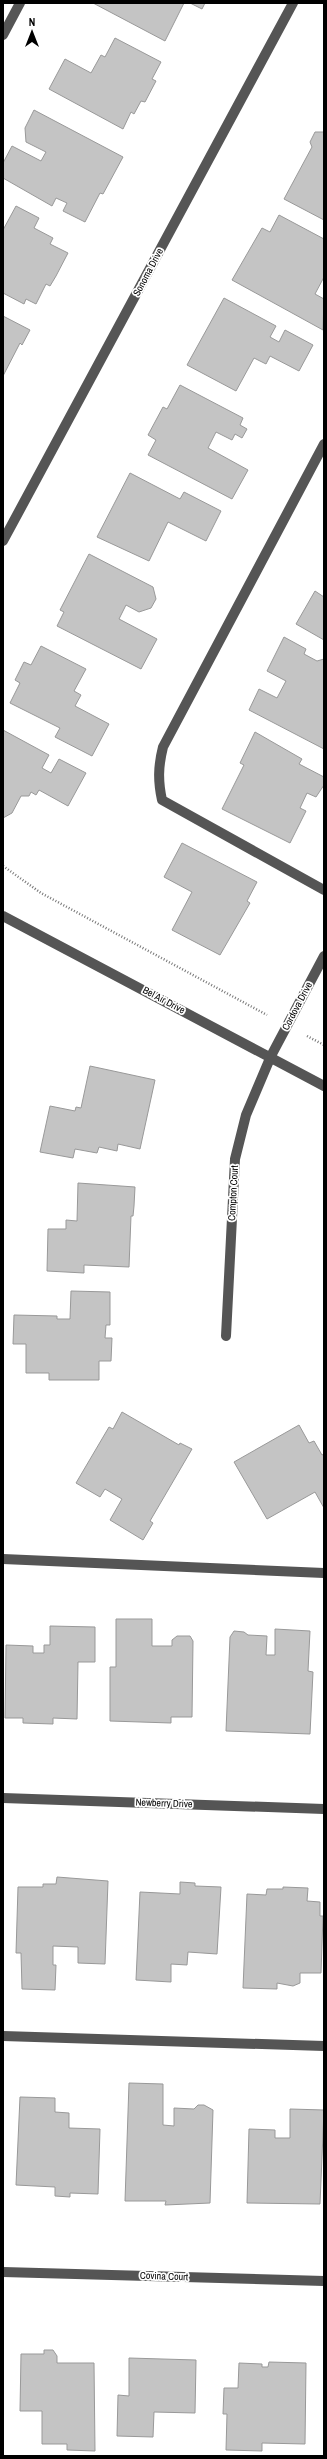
<svg xmlns="http://www.w3.org/2000/svg" width="327" height="2459" font-family="'Archivo Narrow',sans-serif">
  <style>
    .building { fill: #c4c4c4; stroke: #999 }
    .lines { fill: none; stroke-linecap: round; stroke-linejoin: round }
    .path { stroke: #777; stroke-width: 2.5; stroke-dasharray: 1 2; stroke-linecap: butt }
    .minor { stroke: #555; stroke-width: 10 }
    .labels { text-anchor: middle; dominant-baseline: central; stroke-width: 3.5; stroke-linejoin: round; paint-order: stroke }
    .street-label { font-size: 10px; fill: #000; stroke: #fff }
  </style>
  <rect width="100%" height="100%" fill="#fff"/>
  <path class="building" d="M93,3H184L165,41Z
    M190,3H205L202,9Z
    M115,38L161,62L152,79L156,81L145,102L141,101L134,114L131,112L123,129L49,89L65,59L91,73L101,55L105,57Z
    M34,110L123,157L103,194L100,193L85,222L63,211L67,203L56,198L52,206L3,178V163L12,146L41,161L46,152L26,142L25,128Z
    M315,132H324V220L284,199L312,147L310,142Z
    M16,206L39,218L34,228L53,238L50,244L68,253L56,276L50,286L46,284L36,304L26,299L24,304L3,293V230Z
    M279,215L324,239V277L315,294L324,299L323,330L232,280L262,228L270,232Z
    M224,298L276,326L270,337L279,342L285,330L313,345L299,371L270,356L266,364L254,358L236,391L187,365Z
    M3,316L30,330L22,345L20,343L3,376Z
    M180,385L243,418L240,425L247,429L242,438L235,434L232,440L216,432L208,448L248,470L232,499L148,455L156,440L148,435L163,407L167,409Z
    M130,473L180,499L184,492L221,511L206,541L168,522L149,561L97,537Z
    M89,554L153,587L156,599L151,608L139,612L126,605L119,619L157,639L141,669L57,626L64,612L60,610Z
    M315,591L324,597V640L296,624Z
    M284,637L306,649L304,654L317,661L324,659V749L249,710L259,689L277,698L286,681L267,671Z
    M41,646L86,669L74,691L81,695L75,706L109,724L92,756L55,737L60,728L10,703L20,683L15,680L24,662L31,665Z
    M3,730L49,755L42,768L51,773L59,759L86,773L68,806L39,790L36,795L31,792L29,796H21L12,813L3,818Z
    M255,732L302,759L299,764L324,777V785L316,797L307,793L300,808L306,811L290,843L222,809L244,765L240,763Z
    M182,843L257,882L247,901L250,903L220,955L172,930L192,892L164,877Z
    M90,1066L155,1080L140,1149L118,1144L117,1151L99,1147L97,1153L75,1149L73,1158L40,1152L50,1106L75,1111L76,1107L81,1108Z
    M78,1183L135,1187L134,1206L133,1216H131L129,1267L84,1265V1273L47,1271L48,1229H66V1220L77,1221Z
    M71,1291L110,1292V1325H106L105,1338H112L111,1361H99V1380H49V1373H26V1344H13L14,1315L57,1316V1319H70Z
    M122,1412L179,1445L180,1443L192,1449L150,1521L153,1523L143,1540L110,1520L122,1499L105,1489L100,1497L76,1483L109,1427L113,1429Z
    M299,1425L309,1443L314,1441L322,1455L324,1454V1508L315,1492L267,1519L234,1462Z
    M116,1619H152V1646H172V1640L177,1636H190L193,1641L192,1717H171V1723L110,1721V1667H116Z
    M50,1626L95,1627V1662H78L77,1719L53,1718V1724L23,1723V1718H5L6,1645L33,1646V1653H44V1645H50Z
    M275,1629L310,1631L308,1671L313,1672L310,1734L226,1731L230,1637L234,1631L244,1632L248,1635L267,1636L266,1655H275Z
    M57,1877L108,1881L105,1964L78,1963V1947L53,1946V1965H56L55,1990L22,1989L21,1953H16L18,1887H43V1884H56Z
    M180,1882L195,1883V1886L221,1887L217,1954L188,1952L187,1965L171,1964V1982L136,1980L140,1892L180,1894Z
    M283,1887L308,1888L307,1901L320,1902V1916H323L321,1973H300V1983L293,1986L277,1983V1989L243,1988L247,1894L266,1895L267,1889H283Z
    M129,2083L163,2084V2125L174,2126V2108L194,2109L198,2105H204L213,2110L210,2203L165,2205L166,2201H125Z
    M20,2097L55,2098V2112L69,2113V2128L100,2129L98,2194L70,2193V2197L55,2196V2187L16,2185Z
    M290,2109L324,2110L320,2204L247,2203L249,2129L275,2130V2138H290Z
    M44,2350H53L57,2356V2363H94L95,2451L67,2450V2444H42V2411H20L21,2354H44Z
    M129,2358L196,2360L195,2413L154,2412L153,2437L117,2436L118,2395L129,2396Z
    M269,2362L306,2363L305,2444L262,2443V2451L226,2450L227,2414H223L224,2388H238L239,2363L262,2364V2367H268Z"/>
  <g class="lines">
    <path class="path" d="M3,866L41,893L267,1015
      M307,1036L324,1045"/>
    <path class="minor" d="M3,35L20,3
      M324,444L163,747C158,767 158,781 162,800L324,890
      M3,541L293,3
      M3,916L324,1086
      M226,1336L235,1159L246,1115L271,1056L324,956
      M3,1559L324,1573
      M3,1798L324,1809
      M3,2036L324,2046
      M3,2272L324,2281"/>
  </g>
  <g class="labels">
    <g class="street-label">
      <text transform="translate(148 272) rotate(-62)">Sonoma Drive</text>
      <text transform="translate(164 1000) rotate(28)">Bel Air Drive</text>
      <text transform="translate(297 1006) rotate(-62)">Cordova Drive</text>
      <text transform="translate(233 1193) rotate(-87)">Compton Court</text>
      <text transform="translate(164 1803) rotate(2)">Newberry Drive</text>
      <text transform="translate(164 2276) rotate(2)">Covina Court</text>
    </g>
  </g>
  <rect width="327" height="2459" fill="none" stroke="#000000" stroke-width="8"/>
  <g transform="translate(32 32)" stroke="#ffffff" stroke-width="3" paint-order="stroke">
  <path d="M0-3L7 15L0 10L-7 15Z" fill="#000000"/>
  <text y="-6" font-size="11" font-weight="bold" text-anchor="middle" fill="#000000">N</text>
  </g>
</svg>
